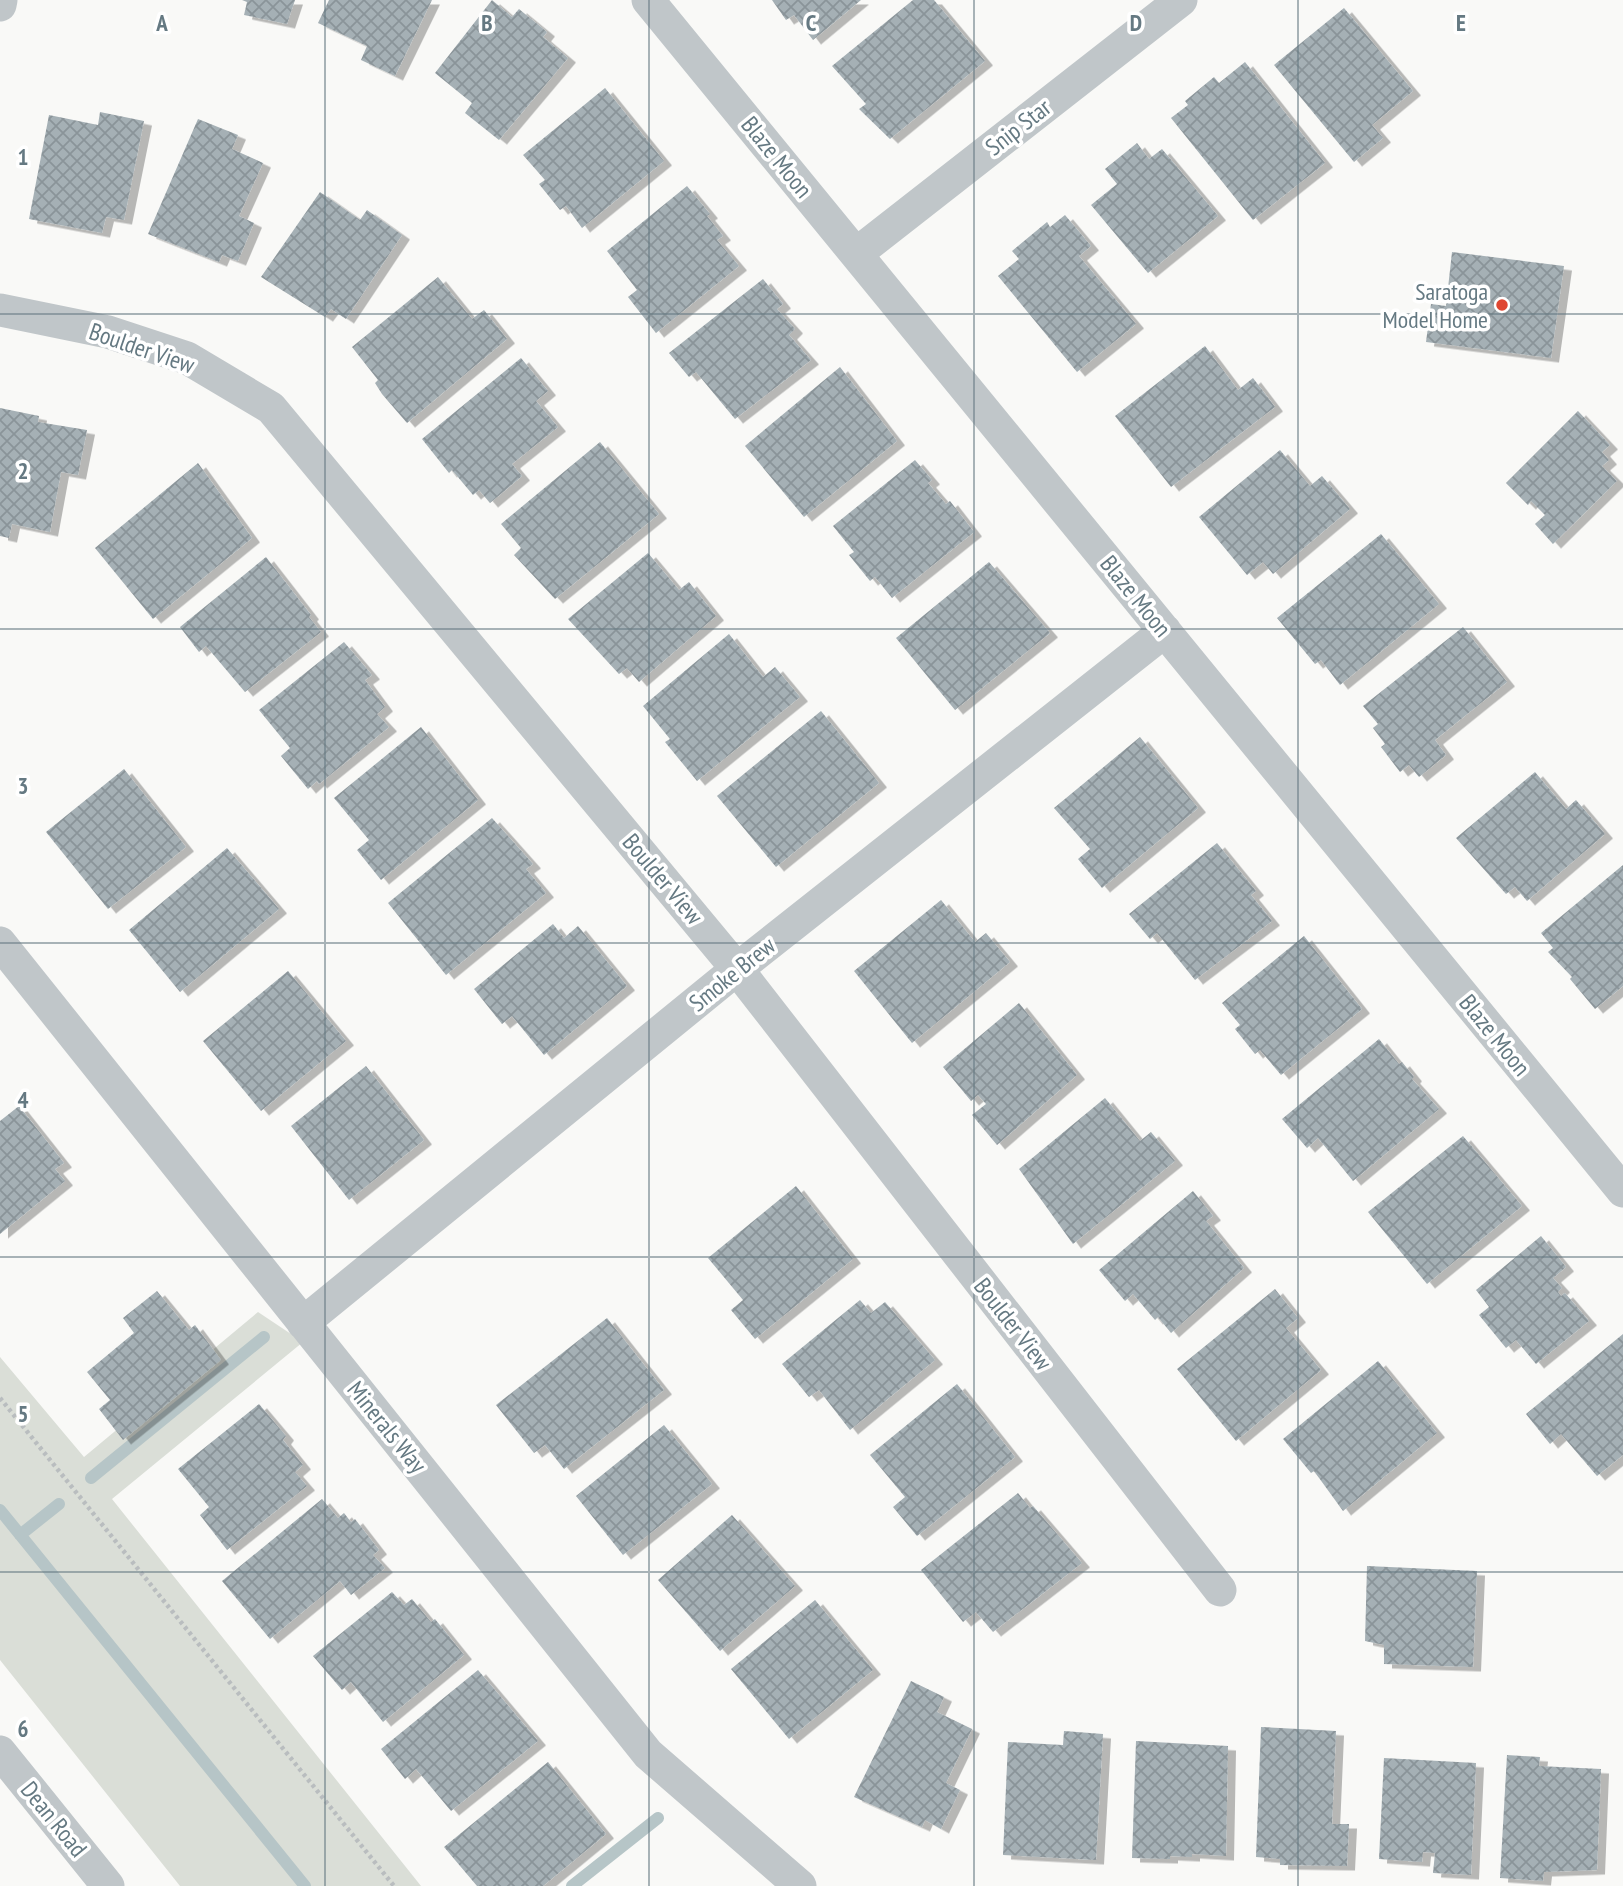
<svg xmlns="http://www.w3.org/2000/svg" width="1623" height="1886" font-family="'PT Sans Narrow',sans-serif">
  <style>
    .park { fill: #daded7 }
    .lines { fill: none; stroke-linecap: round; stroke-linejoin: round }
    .stream { stroke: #b6c5c7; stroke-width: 12 }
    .building { fill: url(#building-cross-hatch); filter: url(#shadow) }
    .path { stroke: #b9bdbf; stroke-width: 4.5; stroke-dasharray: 3.5 3.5; stroke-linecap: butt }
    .street { stroke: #c0c6c9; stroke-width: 33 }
    .grid { fill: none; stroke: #657982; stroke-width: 2; stroke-opacity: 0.55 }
    .poi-dot { fill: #df4631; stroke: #fff; stroke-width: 2.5 }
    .labels { text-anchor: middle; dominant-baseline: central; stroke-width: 7; stroke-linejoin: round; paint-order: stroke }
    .street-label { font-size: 24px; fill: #657982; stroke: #fff }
    .poi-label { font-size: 24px; fill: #657982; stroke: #fff; text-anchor: end }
    .grid-label { font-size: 23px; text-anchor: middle; font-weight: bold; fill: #657982; stroke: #fff; stroke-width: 7; stroke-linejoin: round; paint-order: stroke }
  </style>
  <defs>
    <pattern id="building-cross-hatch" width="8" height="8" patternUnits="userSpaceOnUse" patternTransform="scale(1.75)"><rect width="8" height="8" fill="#a5b0b5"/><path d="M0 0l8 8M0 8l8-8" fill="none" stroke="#8a9499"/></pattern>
    <filter id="shadow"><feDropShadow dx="8" dy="4.5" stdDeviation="0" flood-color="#0004"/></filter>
  </defs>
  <rect width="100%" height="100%" fill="#f9f9f7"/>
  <path class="park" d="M258,1312L303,1342L112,1499L421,1886H180L0,1660V1357L84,1457Z"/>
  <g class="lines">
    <path class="stream" d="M91,1478L264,1337
      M0,1510L305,1886
      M20,1535L59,1504
      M572,1886L658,1818"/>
  </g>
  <path class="building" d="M242,0H295L287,24L244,15L247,2Z
    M329,0H432L395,76L361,60L367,46L318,23Z
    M492,0L512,17L519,9L547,32L543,37L568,58L499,140L465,113L472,103L435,73Z
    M772,0H861L813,40L794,15L786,20Z
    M913,0H934L985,61L890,139L859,109L866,104L832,66Z
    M1344,8L1413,91L1372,125L1383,138L1354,162L1274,65Z
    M1245,62L1325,163L1253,220L1171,118L1188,105L1185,101L1214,77L1219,83Z
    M605,88L664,161L582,228L566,206L560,210L539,184L545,180L523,155Z
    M100,112L144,121L124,220L106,217L102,233L29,219L49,115L98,125Z
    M198,119L238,135L232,149L263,163L239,216L254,223L238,261L222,255L219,262L148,234Z
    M1137,143L1149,159L1162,149L1218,216L1148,273L1091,205L1117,184L1105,169Z
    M687,186L710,214L707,216L723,236L717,240L739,266L656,333L628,297L637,290L607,251Z
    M320,192L360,220L367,210L402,235L346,319L331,309L325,317L261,277Z
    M1065,215L1091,246L1079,256L1136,324L1077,372L998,276L1019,259L1012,251L1047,222L1050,227Z
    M1452,252L1564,266L1551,358L1426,342L1431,304L1446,306Z
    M438,277L472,319L484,310L507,339L407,423L382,394L375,383L378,380L352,347Z
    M763,279L783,304L777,309L795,329L789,335L811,360L735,419L696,372L689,377L669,353Z
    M1205,346L1238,390L1253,378L1275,407L1171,487L1115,416Z
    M521,358L548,391L536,401L558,427L512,464L522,476L490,503L479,490L473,495L452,470L449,473L422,439Z
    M840,367L897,441L804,517L745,446Z
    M0,408L39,416L38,422L87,430L78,475L61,472L50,532L12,524L9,538L0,536Z
    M1578,411L1610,445L1602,452L1609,460L1602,466L1617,481L1553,544L1535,524L1545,515L1531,501L1528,505L1506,483Z
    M600,442L659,514L555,599L514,555L521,548L501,524Z
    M1280,450L1310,486L1322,476L1350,509L1273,574L1263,562L1247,575L1199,517Z
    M915,460L932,480L928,483L946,504L950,501L974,532L892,598L875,577L870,581L849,555L854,552L833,526Z
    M198,463L252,538L153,619L95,548Z
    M1381,534L1439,604L1340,685L1321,660L1315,664L1277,618Z
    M648,553L679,590L689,582L716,616L639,682L627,668L619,674L568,619Z
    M266,557L311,615L309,617L321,632L245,692L206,646L199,652L180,627Z
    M989,562L1050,633L955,710L896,638Z
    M1463,627L1507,682L1435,740L1446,755L1419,777L1409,765L1400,772L1381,747L1385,744L1373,728L1378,724L1363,706Z
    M729,634L763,677L775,667L800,697L697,781L665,742L670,739L643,706Z
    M344,642L372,675L365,680L385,707L377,714L389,727L319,784L317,781L308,789L281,756L290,748L259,710Z
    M821,711L879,783L776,867L717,796Z
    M421,727L478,800L381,880L357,850L369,840L334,798Z
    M1140,737L1198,808L1102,888L1078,859L1090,849L1054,808Z
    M124,769L186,847L108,909L46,832Z
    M1535,772L1566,809L1576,800L1605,834L1527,901L1515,887L1506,894L1456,838Z
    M492,818L533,864L526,869L546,893L446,975L388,903Z
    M1217,843L1256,891L1251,895L1272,921L1195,980L1157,933L1150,939L1129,914Z
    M227,848L279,909L180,992L129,930Z
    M1623,865V986L1595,1009L1570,979L1572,977L1548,952L1553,948L1541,933Z
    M941,900L975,942L986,933L1010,962L912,1043L854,971Z
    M553,924L564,938L578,926L627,986L544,1055L512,1016L502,1024L474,989Z
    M1304,936L1362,1009L1281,1075L1260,1050L1255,1054L1235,1029L1240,1025L1222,1003Z
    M288,971L346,1041L261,1111L203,1041Z
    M1019,1003L1077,1075L997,1145L972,1115L986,1104L978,1095L971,1101L943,1067Z
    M1379,1039L1399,1064L1402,1062L1414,1077L1412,1079L1439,1109L1353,1181L1318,1138L1307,1148L1282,1119Z
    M366,1066L424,1140L349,1200L291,1126Z
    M1105,1098L1140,1141L1151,1132L1175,1161L1073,1244L1019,1169Z
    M19,1106L64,1163L55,1169L65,1181L0,1234V1121Z
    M1463,1136L1522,1206L1427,1284L1368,1212Z
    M796,1186L853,1259L755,1339L731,1310L743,1300L708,1258Z
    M1193,1191L1213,1216L1206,1221L1244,1268L1171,1333L1158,1317L1155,1320L1133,1294L1125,1301L1099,1270Z
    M1541,1236L1566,1267L1553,1278L1562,1288L1558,1292L1561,1296L1565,1293L1589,1321L1536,1364L1516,1340L1506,1348L1479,1315L1489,1307L1476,1290Z
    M1275,1289L1298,1318L1286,1328L1321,1370L1236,1441L1177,1369Z
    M157,1291L189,1330L195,1325L221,1360L123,1440L99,1409L110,1400L87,1372L134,1333L123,1318Z
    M860,1300L871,1313L885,1302L935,1360L850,1430L819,1390L809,1397L782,1364Z
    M607,1318L664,1390L564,1469L545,1445L534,1453L496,1405Z
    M1623,1334V1455L1597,1476L1561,1434L1550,1444L1526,1414Z
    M1378,1361L1437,1433L1343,1511L1314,1471L1311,1473L1283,1439Z
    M957,1384L1015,1457L917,1536L893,1507L905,1497L870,1455Z
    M259,1404L286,1436L283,1440L303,1465L295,1472L307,1486L227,1550L200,1515L209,1507L178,1469Z
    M664,1425L712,1484L623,1555L576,1496Z
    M1018,1493L1030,1508L1033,1506L1082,1563L993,1632L976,1612L963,1622L921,1570Z
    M322,1499L338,1518L344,1513L351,1522L355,1519L379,1550L373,1555L385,1568L351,1595L340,1581L270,1639L222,1581Z
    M732,1515L795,1586L720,1651L658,1580Z
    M1367,1566L1477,1571L1473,1667L1384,1664V1645L1365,1641Z
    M392,1592L404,1605L412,1599L431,1622L435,1619L464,1655L383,1722L351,1682L342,1690L313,1656Z
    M815,1600L873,1670L789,1739L731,1669Z
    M478,1670L538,1741L451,1811L416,1769L405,1779L381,1749Z
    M911,1681L944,1697L937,1712L972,1729L946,1783L960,1790L941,1829L925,1820L922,1827L854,1797Z
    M1261,1727L1336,1731L1332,1824H1349L1347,1866L1280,1865V1859L1256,1857Z
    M1064,1731L1103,1734L1096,1860L1003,1855L1008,1742L1063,1745Z
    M1136,1741L1228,1746L1226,1856L1192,1854V1857L1170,1856V1859L1132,1858Z
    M1507,1755L1540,1757L1539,1766L1601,1769L1597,1870L1544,1872L1543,1881L1500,1878Z
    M1384,1758L1476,1763L1471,1875L1433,1873L1435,1853L1423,1852L1422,1862L1379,1859Z
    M548,1762L606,1834L543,1886H477L444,1847Z"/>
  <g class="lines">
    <path class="path" d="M0,1398L394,1886"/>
    <path class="street" d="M648,0L1623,1191
      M0,5L1,0
      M856,254L1181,0
      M0,310L108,332L187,358L271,408L737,969L1220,1590
      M0,943L648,1754L800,1886
      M303,1323L737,969L1165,631
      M0,1752L108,1886"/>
  </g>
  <path class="grid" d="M325,0V1886M649,0V1886M974,0V1886M1298,0V1886M0,314H1623M0,629H1623M0,943H1623M0,1257H1623M0,1572H1623"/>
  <circle class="poi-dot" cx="1502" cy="305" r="7"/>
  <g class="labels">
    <g class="street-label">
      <text transform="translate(1018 127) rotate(-38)">Snip Star</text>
      <text transform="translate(777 157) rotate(51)">Blaze Moon</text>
      <text transform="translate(142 348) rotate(19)">Boulder View</text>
      <text transform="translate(1136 596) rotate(51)">Blaze Moon</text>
      <text transform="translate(663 879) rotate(50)">Boulder View</text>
      <text transform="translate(732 974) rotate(-39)">Smoke Brew</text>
      <text transform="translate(1495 1035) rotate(51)">Blaze Moon</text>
      <text transform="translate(1013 1324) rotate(52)">Boulder View</text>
      <text transform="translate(387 1427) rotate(51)">Minerals Way</text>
      <text transform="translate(54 1819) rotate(51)">Dean Road</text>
    </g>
    <g class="poi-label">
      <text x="1488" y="291">Saratoga<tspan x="1488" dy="28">Model Home</tspan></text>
    </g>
  </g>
  <g class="grid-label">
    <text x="162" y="31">A</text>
    <text x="487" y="31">B</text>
    <text x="811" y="31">C</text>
    <text x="1136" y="31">D</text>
    <text x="1461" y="31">E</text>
    <text x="23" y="165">1</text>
    <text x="23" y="479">2</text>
    <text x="23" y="794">3</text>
    <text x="23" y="1108">4</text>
    <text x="23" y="1422">5</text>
    <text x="23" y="1737">6</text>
  </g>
</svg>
